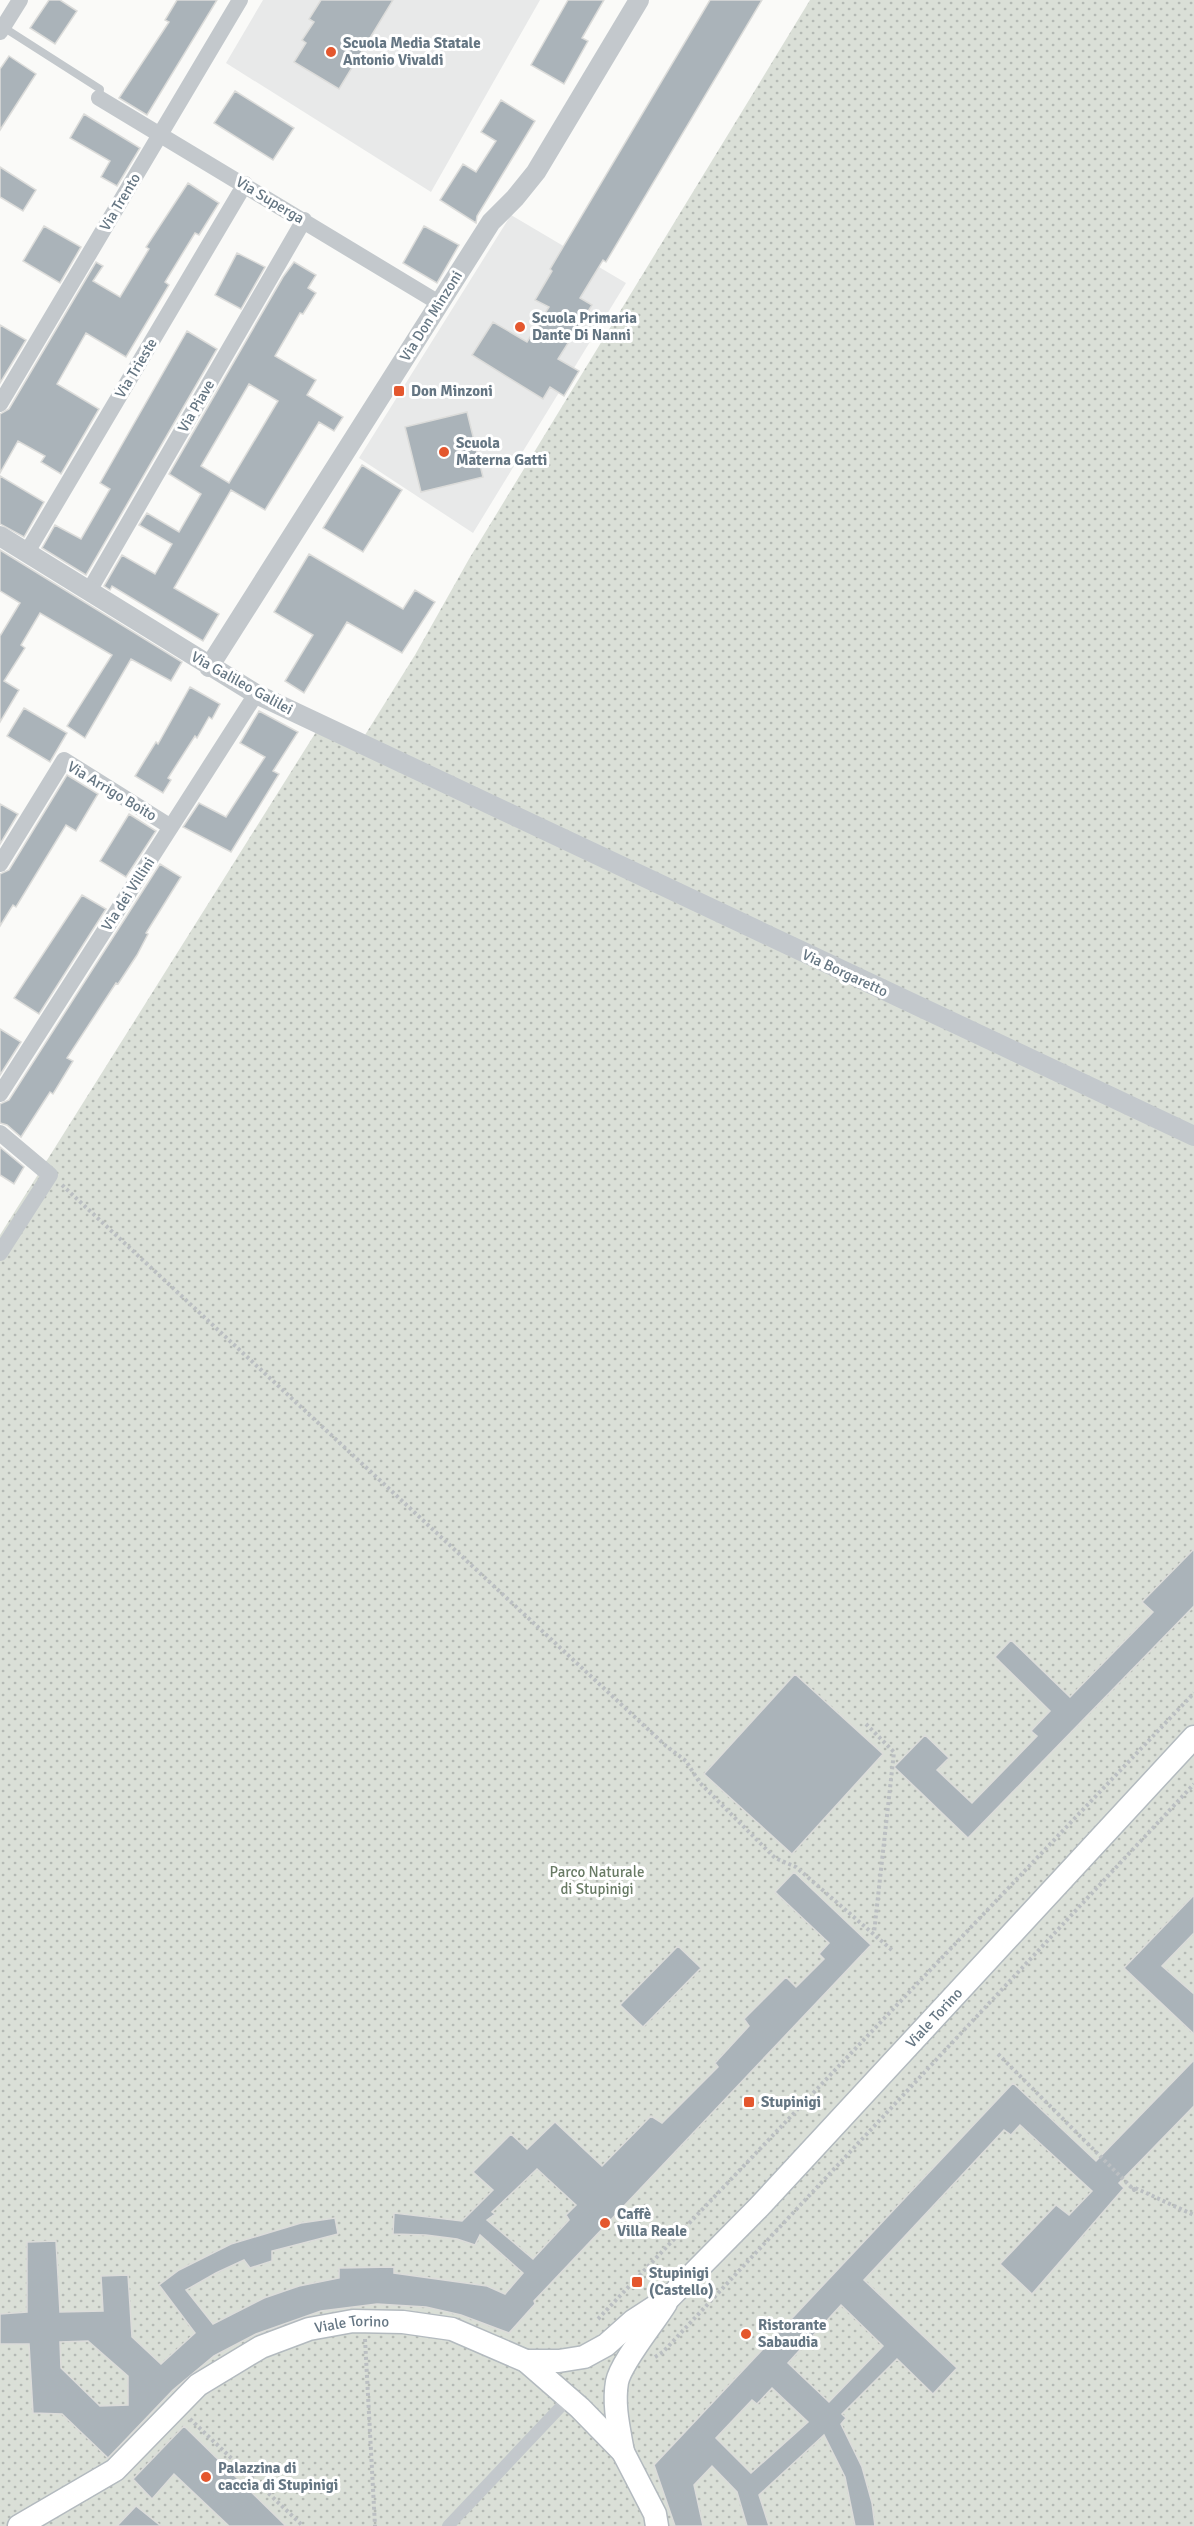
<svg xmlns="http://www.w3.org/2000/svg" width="1194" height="2526" font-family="Signika,sans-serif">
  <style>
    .built { fill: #e8e9e9 }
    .park { fill: url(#park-dots) }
    .building { fill: #aab3b9; stroke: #dcdcda; stroke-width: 1.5; fill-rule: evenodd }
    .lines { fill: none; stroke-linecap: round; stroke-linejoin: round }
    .secondary-casing { stroke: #b3babf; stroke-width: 25 }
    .path { stroke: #bbbfc2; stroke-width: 4; stroke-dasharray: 3 3; stroke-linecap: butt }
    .service { stroke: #c3c8cc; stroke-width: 8 }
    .pedestrian { stroke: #c3c8cc; stroke-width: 12 }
    .minor { stroke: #c3c8cc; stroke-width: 16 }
    .tertiary { stroke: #c3c8cc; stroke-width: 20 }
    .secondary { stroke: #fff; stroke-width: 22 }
    .poi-dot { fill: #e4572e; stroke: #fff; stroke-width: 2 }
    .labels { text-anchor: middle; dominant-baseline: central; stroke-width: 6; stroke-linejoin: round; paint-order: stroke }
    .poi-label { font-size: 15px; font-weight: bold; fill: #657683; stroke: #fff; text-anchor: start }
    .street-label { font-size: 15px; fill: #657683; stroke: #fff }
    .park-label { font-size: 15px; fill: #687a64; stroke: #fff }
  </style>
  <defs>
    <pattern id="park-dots" width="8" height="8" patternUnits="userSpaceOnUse" patternTransform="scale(1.5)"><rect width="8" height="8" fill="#dadfd7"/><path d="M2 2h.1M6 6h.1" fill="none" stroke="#b4b9b4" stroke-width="1.8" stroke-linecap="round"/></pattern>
  </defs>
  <rect width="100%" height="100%" fill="#fafaf8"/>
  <path class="built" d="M263,0H540L431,192L226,63Z
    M511,215L626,283L473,533L359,458Z"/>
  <path class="park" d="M810,0H1194V2526H0V1235L316,732L355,751L415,655L469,559Z"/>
  <path class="building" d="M49,0H60L77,11L55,44L30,28Z
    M177,0H217L147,115L119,98L169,22L165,20Z
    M321,0H393L339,89L294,62L306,43L302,40L314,22L309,19Z
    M568,0H604L582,38L588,41L564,84L531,65Z
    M710,0H762L606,262L603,260L580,298L592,305L558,359L579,371L564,396L550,387L543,399L472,355L493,322L527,342L549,307L535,300L552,271L550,269Z
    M9,56L36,74L0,130V69Z
    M235,91L294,128L273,160L214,123Z
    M501,100L535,121L477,216L476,223L440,200L463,164L476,172L496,141L481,132Z
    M84,114L140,148L117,186L101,177L110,161L70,138Z
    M0,167L36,190L23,211L0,197Z
    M188,183L219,203L199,235L195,233L165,282L169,285L126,357L86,333L57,384L99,409L61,474L41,462L45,456L18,441L0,473V414L9,409L96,262L103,266L93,281L120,297L149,249L146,247Z
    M44,226L81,247L60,283L23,261Z
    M424,226L459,245L437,283L403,263Z
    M237,253L265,267L241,309L215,295Z
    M294,262L316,275L308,288L316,293L303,314L300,313L275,356L316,380L307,395L343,417L334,431L319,422L265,510L231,490L174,588L219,614L203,641L112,586L110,590L104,586L122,555L155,574L172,544L139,525L147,513L179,532L201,494L169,474L283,277ZM249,384L278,401L229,483L201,466Z
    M0,325L26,340L0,383Z
    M187,331L217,349L86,575L42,548L55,525L81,539L110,489L100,483Z
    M467,412L483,477L421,492L405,427Z
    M362,465L402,490L363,552L323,528Z
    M0,476L44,502L24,537L0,524Z
    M0,550L182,662L171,681L131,659L85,738L67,726L112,655L40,613L21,645L25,648L4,681L19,690L0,722V636L20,603L0,591Z
    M309,554L403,609L415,590L435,602L402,653L347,622L304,693L285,681L313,635L274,612Z
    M190,687L220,704L212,719L209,717L197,738L195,736L168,778L171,780L163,793L135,776L156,742L158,744Z
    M24,708L67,733L50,762L7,736Z
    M259,711L298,732L273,771L279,774L231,852L183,827L199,803L226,817L265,757L240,743Z
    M67,775L98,794L76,831L66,825L16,907L13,905L0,926V874L9,870Z
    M0,804L18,814L0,844Z
    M129,814L156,831L126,877L100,861Z
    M160,864L181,877L146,933L148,934L137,955L118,984L116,983L67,1058L73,1061L53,1094L50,1092L21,1137L7,1125L0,1123V1104L9,1100Z
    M82,895L106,909L39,1014L14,998Z
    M0,1029L21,1042L0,1075Z
    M0,1147L24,1167L14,1184L0,1175Z
    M1194,1549V1606L968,1838L894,1767L925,1735L949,1758L937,1770L972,1803L1037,1736L1031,1731L1050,1711L995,1657L1011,1640L1070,1697L1153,1612L1142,1602Z
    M795,1674L883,1754L792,1854L704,1774Z
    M794,1872L871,1945L534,2301L535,2304L509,2333L461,2315L426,2307L377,2304L321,2311L256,2334L214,2356L173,2390L108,2458L62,2414L33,2413L29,2344H0V2314L27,2312V2242L56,2241L60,2312L103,2311L101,2276L128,2275L132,2337L161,2364L195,2333L159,2285L179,2270L231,2244L301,2223L335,2218L338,2234L272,2251V2261L250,2268L244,2260L216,2273L186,2290L213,2324L264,2298L299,2286L339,2278V2268L394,2267V2273L487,2286L505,2294L523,2273L480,2235L475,2245L457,2239L426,2235L393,2234L394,2213L462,2221L493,2190L473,2172L511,2134L527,2149L555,2122L602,2166L651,2116L662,2123L718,2067L715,2063L749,2026L744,2019L786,1977L796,1987L824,1959L819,1954L829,1943L775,1892ZM537,2169L576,2205L566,2215L569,2220L533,2259L487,2220L495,2214L492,2212ZM88,2341L128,2376V2405L100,2406L61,2368L60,2342Z
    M1194,1895V1933L1162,1966L1194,1994V2034L1124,1968Z
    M678,1946L701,1968L643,2027L620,2005Z
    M1194,2060V2106L1119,2183L1124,2188L1032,2294L1000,2264L1056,2205L1069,2215L1092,2191L1020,2125L1011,2135L1004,2130L864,2280L957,2368L933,2394L897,2359L842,2414L846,2418L841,2424L862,2467L872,2503L875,2526H855L845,2477L824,2435L759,2495L769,2526H747L737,2492L712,2466L694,2485L703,2526H675L654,2465L1013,2083L1096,2161ZM841,2305L883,2346L829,2402L788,2363ZM772,2388L808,2422L751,2473L716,2438L752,2400L757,2404Z
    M184,2426L286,2526H229L174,2474L152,2499L133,2479Z
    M136,2506L161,2526H117Z"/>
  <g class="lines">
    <defs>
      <g id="secondary">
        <path id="s1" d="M526,2361H559L584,2357L606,2345L633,2321L670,2297L759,2207L1194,1737"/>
        <path d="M623,2452C619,2429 613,2405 617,2382C621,2362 654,2323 666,2303"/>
        <path id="s2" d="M19,2526L115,2470L198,2385L261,2347L309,2329L353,2321L403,2322L452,2329L526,2361L580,2408L623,2452L655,2514L657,2526"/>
      </g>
    </defs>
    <use href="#secondary" class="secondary-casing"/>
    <path class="path" d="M62,1185L666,1746L686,1761L700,1783L775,1858L796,1867L893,1951
      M866,1724L894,1752L874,1933
      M998,2054L1134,2190L1133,2187L1194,2215
      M598,2319L1194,1693
      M365,2339L375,2526
      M655,2357L663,2352L1194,1784
      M190,2419L303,2526"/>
    <path class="service" d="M3,27L100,89L99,98"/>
    <path class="pedestrian" d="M448,2526L569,2398"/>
    <path class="minor" d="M0,32L20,0
      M99,98L439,303
      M0,404L240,0
      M27,552L245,184
      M89,591L304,220
      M0,864L64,760L171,827
      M0,1094L256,694
      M0,1133L50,1175L0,1253"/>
    <path class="tertiary" d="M0,536L256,694L1194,1136
      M209,667L491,222L515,198L536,172L639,0"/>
    <use href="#secondary" class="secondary"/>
  </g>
  <g class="poi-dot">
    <circle cx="331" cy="52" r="6"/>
    <circle cx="520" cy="327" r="6"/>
    <rect x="393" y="385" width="12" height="12" rx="3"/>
    <circle cx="444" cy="452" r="6"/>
    <rect x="743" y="2096" width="12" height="12" rx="3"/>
    <circle cx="605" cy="2223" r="6"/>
    <rect x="631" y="2276" width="12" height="12" rx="3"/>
    <circle cx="746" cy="2334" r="6"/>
    <circle cx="206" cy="2477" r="6"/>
  </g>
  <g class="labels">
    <g class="poi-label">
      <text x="343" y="43">Scuola Media Statale<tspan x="343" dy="17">Antonio Vivaldi</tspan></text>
      <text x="532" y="318">Scuola Primaria<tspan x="532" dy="17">Dante Di Nanni</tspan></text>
      <text x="411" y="391">Don Minzoni</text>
      <text x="456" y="443">Scuola<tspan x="456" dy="17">Materna Gatti</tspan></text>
      <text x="761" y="2102">Stupinigi</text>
      <text x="617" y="2214">Caffè<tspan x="617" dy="17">Villa Reale</tspan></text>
      <text x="649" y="2273">Stupinigi<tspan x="649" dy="17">(Castello)</tspan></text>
      <text x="758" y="2325">Ristorante<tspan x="758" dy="17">Sabaudia</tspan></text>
      <text x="218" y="2468">Palazzina di<tspan x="218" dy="17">caccia di Stupinigi</tspan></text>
    </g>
    <g class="street-label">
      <text transform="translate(270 200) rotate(31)">Via Superga</text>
      <text transform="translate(120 202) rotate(-59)">Via Trento</text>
      <text transform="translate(431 316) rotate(-58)">Via Don Minzoni</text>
      <text transform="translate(136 368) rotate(-59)">Via Trieste</text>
      <text transform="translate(196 406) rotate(-60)">Via Piave</text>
      <text transform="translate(242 683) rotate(29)">Via Galileo Galilei</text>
      <text transform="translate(112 791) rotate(31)">Via Arrigo Boito</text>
      <text transform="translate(128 894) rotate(-57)">Via dei Villini</text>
      <text transform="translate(845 973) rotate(25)">Via Borgaretto</text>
      <text stroke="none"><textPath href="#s1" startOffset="548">Viale Torino</textPath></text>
      <text stroke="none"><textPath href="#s2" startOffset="398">Viale Torino</textPath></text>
    </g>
    <g class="park-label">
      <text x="597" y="1872">Parco Naturale<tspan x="597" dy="17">di Stupinigi</tspan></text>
    </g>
  </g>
</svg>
